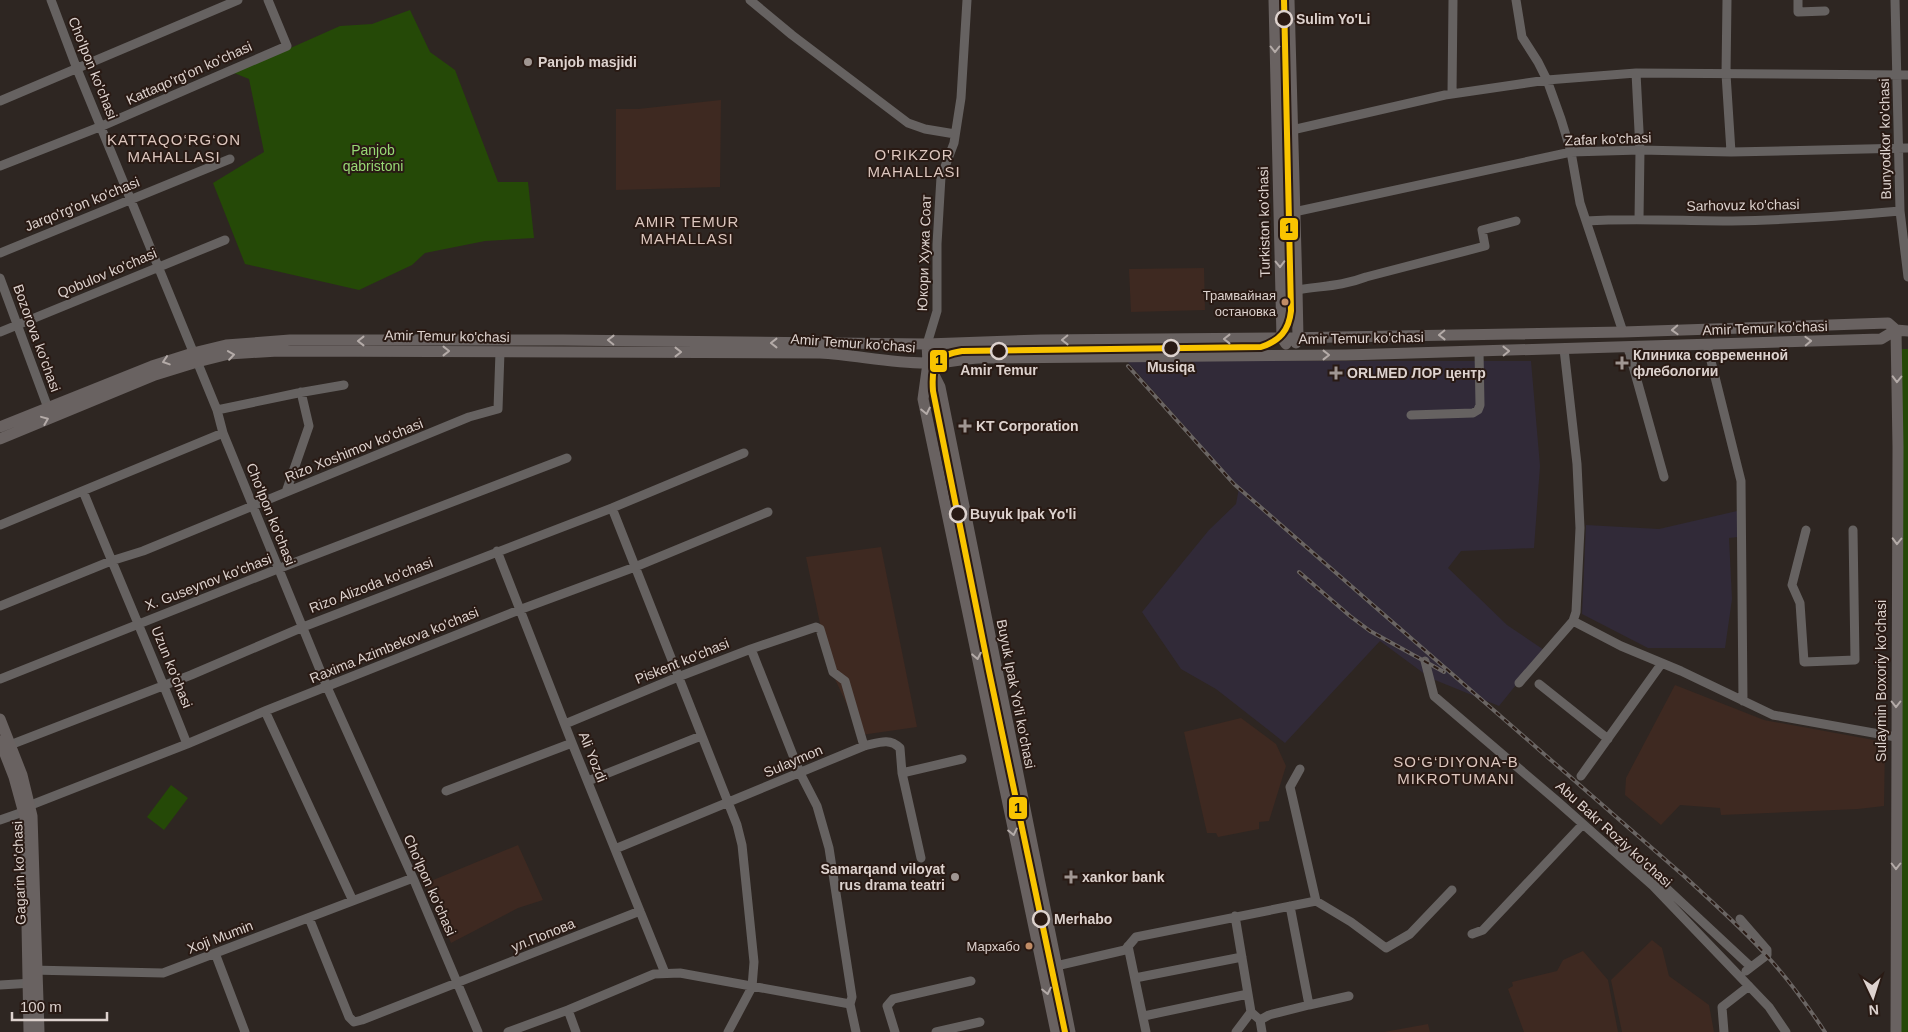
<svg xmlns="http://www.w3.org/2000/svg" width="1908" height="1032" font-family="Helvetica,sans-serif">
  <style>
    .industrial { fill: #312a38 }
    .built { fill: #3e2921 }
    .green { fill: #254907 }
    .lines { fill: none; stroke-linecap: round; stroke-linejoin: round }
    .minor { stroke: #666261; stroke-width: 9 }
    .major { stroke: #696261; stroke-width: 11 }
    .rail-casing { stroke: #6a6563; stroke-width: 4 }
    .rail { stroke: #291a14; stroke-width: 2; stroke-dasharray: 5.5; stroke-linecap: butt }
    .tram-1-casing { stroke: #291a14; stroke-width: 10 }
    .tram-1 { stroke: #f9c400; stroke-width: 6 }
    .oneway { stroke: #b4aba8 }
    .stop-dot { fill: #291a14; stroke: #ddd2ce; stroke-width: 2.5 }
    .poi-dot { fill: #a09692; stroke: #291a14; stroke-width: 2 }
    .bus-dot { fill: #c18c65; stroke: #291a14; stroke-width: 2 }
    .labels { text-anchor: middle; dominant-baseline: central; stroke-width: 4; stroke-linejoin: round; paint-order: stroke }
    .bus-label { font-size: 13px; fill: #ddd2ce; stroke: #291a14; text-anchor: end }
    .stop-label { font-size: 14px; font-weight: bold; fill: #ddd2ce; stroke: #291a14; text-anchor: start }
    .poi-label { font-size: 14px; font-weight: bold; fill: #ddd2ce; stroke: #291a14; text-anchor: start }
    .street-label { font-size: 14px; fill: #ddd2ce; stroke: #291a14 }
    .park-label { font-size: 14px; fill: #97d874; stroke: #291a14 }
    .neighbourhood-label { font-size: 15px; letter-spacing: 1px; fill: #dcc6be; stroke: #291a14 }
    .line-badge { stroke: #291a14; stroke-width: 2 }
    .pale-badge-label { font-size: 14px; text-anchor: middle; font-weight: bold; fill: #111 }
  </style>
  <rect width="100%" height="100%" fill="#2e2622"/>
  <path class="industrial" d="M1127,361H1531L1540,466L1534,548L1461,551L1448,568L1507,625L1544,650L1499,706L1430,678L1380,641L1285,743L1216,689L1181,669L1142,612L1209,530L1236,504L1239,488Z
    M1737,511L1738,537L1729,538L1732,599L1725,648H1648L1582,614L1586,525L1659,529Z"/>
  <path class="built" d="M721,100L720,187L616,190V109H638Z
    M1204,268L1205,310L1131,312L1129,269Z
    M881,547L917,727L861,735L829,666L806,557Z
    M1675,685L1764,720L1885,742L1884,806L1858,809L1721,815L1720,808L1680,805L1661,825L1625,795L1626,778Z
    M1241,718L1276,744L1286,766L1269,821L1259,822V829L1218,837L1216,833H1207L1184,732Z
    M518,845L543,900L518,908L451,943L426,883Z
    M1652,940L1662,948L1669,976L1709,1005L1714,1032H1622L1611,980Z
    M1583,951L1608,980L1618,1032H1524L1508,989L1513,986L1512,982L1557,971L1563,960Z
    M1428,1024L1430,1032H1384Z"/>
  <path class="green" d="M410,10L430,52L455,70L498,182H528L534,238L485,241L425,253L412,265L359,290L245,264L213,183L264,152L249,79L234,73L340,26L372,24Z
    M1902,349H1908V1032H1901Z
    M171,785L188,798L164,830L147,817Z"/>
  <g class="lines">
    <path class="minor" d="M51,0L77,69L217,410L223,433L327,687L413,878L478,1032
      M750,0L792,35L908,123L925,129L955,134
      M1516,0L1522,37L1538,62L1547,80L1561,119L1571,152L1580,203L1623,332
      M1727,0L1726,74L1731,152
      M1798,0V12L1825,11
      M1895,0L1900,211L1908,277
      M1636,73L1640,150L1639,219
      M1452,94L1453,0
      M0,101L238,0
      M1292,130L1445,95L1547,80L1636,73L1908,75
      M0,166L102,126L287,46L268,0
      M1294,212L1571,152L1640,150L1731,152L1908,148
      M1586,221C1635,218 1683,221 1732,221C1788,220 1844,216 1900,211
      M0,253L230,159
      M0,278L48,408
      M1297,290C1321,286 1343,286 1366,277L1485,246L1482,230L1516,221
      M0,332L225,240
      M927,344L937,311V244L941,177L954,143L961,98L967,0
      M1707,345L1741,481L1743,701
      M1628,348L1664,477
      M217,410L298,393L344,385
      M1411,415L1473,413L1478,410L1480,405L1479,351
      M83,491C117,575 154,659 187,744
      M286,492L309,426L301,392
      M612,508L737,825L742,845L754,962L752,987L728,1032
      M0,525L223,433
      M1806,530L1792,585L1800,603L1804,662L1855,660L1853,530
      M497,551L572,743L665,973
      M0,606L111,561L143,551L469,417L498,409L500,352
      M1573,621L1621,646L1681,671L1773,715L1896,737
      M751,649L800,773L817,806L829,848L852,997L850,1004L856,1032
      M1425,661L1434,696L1557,801L1653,886L1769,1007L1786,1032
      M0,679L275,570L567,458
      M1519,683L1573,621L1576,612L1580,528L1577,464L1564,349
      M1539,684L1608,739
      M265,711L353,901
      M565,724L678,677L751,649L816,627L820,629L833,672L845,681L864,746
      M10,745L191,675L303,627L612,508L744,453
      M1300,769L1290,787L1316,901
      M902,773L921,858
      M1581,776L1662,663
      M588,781L701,736
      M446,791L572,743
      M31,805L187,744L265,711L519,610L635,567L768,512
      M0,820L23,812
      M1620,845L1751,967
      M615,849L864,746C878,743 889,737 900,748L902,773L962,759
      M1235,916L1251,1012L1260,1020L1262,1032
      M309,918L349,1017L354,1022L362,1020L640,911
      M1740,919L1767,950V955L1746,971
      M1472,934L1483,930L1583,824
      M1128,946L1146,1032
      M215,953L245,1032
      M1056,966L1125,950L1136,937L1316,901L1351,922L1386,948L1410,934L1452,890
      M31,970L163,973L413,878
      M1135,978L1242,957
      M0,985L33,983
      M1309,1005L1349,996
      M568,1010L576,1032
      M1144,1016L1248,994
      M1260,1020L1269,1015L1309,1005L1290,906
      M508,1032L568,1010L654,974L680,973L850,1004
      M895,1032L887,1006L893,999L971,981
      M936,1032L980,1022
      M1236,1032L1251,1012
      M1724,1032L1722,1007L1749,986"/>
    <path class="major" d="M1274,0L1282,338L1286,344
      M1289,0L1297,290L1298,338L1296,343
      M1896,330L1898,447L1896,1032
      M927,344L928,363L923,399L1056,1032
      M928,363L940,387L1070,1032
      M0,427L152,366L193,353L226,345L290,340H563L927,344L1041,340L1282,338L1623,332L1888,323L1896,330
      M0,439L155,375L197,362L229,354L278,351L820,353C855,355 890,363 925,363C942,364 961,359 979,358L1346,355L1881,339L1896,330L1908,331
      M0,719L22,775L32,816L39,1032
      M0,741L14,777L25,817L29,1032"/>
    <defs>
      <path id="rail" d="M1128,366L1234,484L1684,876C1712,902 1741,927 1767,956C1789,980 1807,1005 1825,1032
        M1299,572L1350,616L1370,631L1444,672"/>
    </defs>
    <use href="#rail" class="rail-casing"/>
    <use href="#rail" class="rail"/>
    <defs>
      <path id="tram-1" d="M1065,1032L989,671L933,391C931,365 935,355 962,351L1261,347C1280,341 1289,330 1291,311L1284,0"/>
    </defs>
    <use href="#tram-1" class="tram-1-casing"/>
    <use href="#tram-1" class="tram-1"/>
  </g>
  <defs><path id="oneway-chevron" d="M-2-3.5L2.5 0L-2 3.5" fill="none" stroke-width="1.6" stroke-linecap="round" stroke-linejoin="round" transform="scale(1.25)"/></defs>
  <g class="oneway">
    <use href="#oneway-chevron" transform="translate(1275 49) rotate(90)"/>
    <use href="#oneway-chevron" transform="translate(1280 264) rotate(89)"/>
    <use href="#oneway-chevron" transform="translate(1675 330) rotate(178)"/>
    <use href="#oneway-chevron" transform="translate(1442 335) rotate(179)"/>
    <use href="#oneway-chevron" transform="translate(1227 339) rotate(180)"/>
    <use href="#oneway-chevron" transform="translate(611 340) rotate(-179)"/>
    <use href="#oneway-chevron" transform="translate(1065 340) rotate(179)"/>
    <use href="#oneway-chevron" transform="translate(361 341) rotate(-180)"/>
    <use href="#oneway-chevron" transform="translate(1808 341) rotate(-2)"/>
    <use href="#oneway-chevron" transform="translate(774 343) rotate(-180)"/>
    <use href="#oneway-chevron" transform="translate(446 351)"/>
    <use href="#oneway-chevron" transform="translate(1506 351) rotate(-1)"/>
    <use href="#oneway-chevron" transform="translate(678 352)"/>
    <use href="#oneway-chevron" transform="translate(231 355) rotate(-8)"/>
    <use href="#oneway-chevron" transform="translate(1326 355)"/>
    <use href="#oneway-chevron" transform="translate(166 361) rotate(162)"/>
    <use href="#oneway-chevron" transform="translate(1897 379) rotate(91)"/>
    <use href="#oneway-chevron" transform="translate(926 411) rotate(78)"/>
    <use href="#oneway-chevron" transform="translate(45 420) rotate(-22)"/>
    <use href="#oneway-chevron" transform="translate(1897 541) rotate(91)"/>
    <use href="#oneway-chevron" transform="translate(977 656) rotate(79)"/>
    <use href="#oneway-chevron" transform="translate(1896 704) rotate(90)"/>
    <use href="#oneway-chevron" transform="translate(1013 832) rotate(78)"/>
    <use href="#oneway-chevron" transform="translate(1896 866) rotate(90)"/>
    <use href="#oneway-chevron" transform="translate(1047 991) rotate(78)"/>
  </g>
  <g class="stop-dot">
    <circle cx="1284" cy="19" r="8"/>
    <circle cx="1171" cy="348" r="8"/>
    <circle cx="999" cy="351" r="8"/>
    <circle cx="958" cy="514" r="8"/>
    <circle cx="1041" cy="919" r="8"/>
  </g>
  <g class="poi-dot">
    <circle cx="528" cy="62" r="5"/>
    <path d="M1619.5 355.5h5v5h5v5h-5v5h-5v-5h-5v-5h5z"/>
    <path d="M1333.5 365.5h5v5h5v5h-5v5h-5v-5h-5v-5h5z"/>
    <path d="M962.5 418.5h5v5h5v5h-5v5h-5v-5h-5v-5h5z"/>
    <circle cx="955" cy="877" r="5"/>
    <path d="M1068.5 869.5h5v5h5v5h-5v5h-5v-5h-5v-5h5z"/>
  </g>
  <g class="bus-dot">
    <circle cx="1285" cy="302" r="4.5"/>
    <circle cx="1029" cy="946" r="4.5"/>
  </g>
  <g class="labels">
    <g class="bus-label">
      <text x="1276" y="295">Трамвайная<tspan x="1276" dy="16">остановка</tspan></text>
      <text x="1020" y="946">Мархабо</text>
    </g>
    <g class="stop-label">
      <text x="1296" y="19">Sulim Yo'Li</text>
      <text x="1171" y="367" text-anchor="middle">Musiqa</text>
      <text x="999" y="370" text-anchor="middle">Amir Temur</text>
      <text x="970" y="514">Buyuk Ipak Yo'li</text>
      <text x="1054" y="919">Merhabo</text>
    </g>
    <g class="poi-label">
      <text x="538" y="62">Panjob masjidi</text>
      <text x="1633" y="355">Клиника современной<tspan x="1633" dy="16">флебологии</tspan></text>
      <text x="1347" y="373">ORLMED ЛОР центр</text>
      <text x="976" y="426">KT Corporation</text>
      <text x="945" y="869" text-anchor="end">Samarqand viloyat<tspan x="945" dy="16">rus drama teatri</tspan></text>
      <text x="1082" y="877">xankor bank</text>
    </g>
    <g class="street-label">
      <text transform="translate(93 68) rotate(68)">Cho'lpon ko'chasi</text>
      <text transform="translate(189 73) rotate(-24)">Kattaqo'rg'on ko'chasi</text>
      <text transform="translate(1608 139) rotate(-2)">Zafar ko'chasi</text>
      <text transform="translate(1885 139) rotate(-91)">Bunyodkor ko'chasi</text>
      <text transform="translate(82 204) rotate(-22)">Jarqo'rg'on ko'chasi</text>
      <text transform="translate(1743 205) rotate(-1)">Sarhovuz ko'chasi</text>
      <text transform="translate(1264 222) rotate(-91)">Turkiston ko'chasi</text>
      <text transform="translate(924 253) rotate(-88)">Юкори Хужа Соат</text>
      <text transform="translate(107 273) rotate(-23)">Qobulov ko'chasi</text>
      <text transform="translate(1765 328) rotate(-2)">Amir Temur ko'chasi</text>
      <text transform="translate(447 336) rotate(1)">Amir Temur ko'chasi</text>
      <text transform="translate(37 338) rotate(70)">Bozorova ko'chasi</text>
      <text transform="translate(1361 338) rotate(-1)">Amir Temur ko'chasi</text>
      <text transform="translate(853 343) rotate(4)">Amir Temur ko'chasi</text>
      <text transform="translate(354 450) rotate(-22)">Rizo Xoshimov ko'chasi</text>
      <text transform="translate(271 514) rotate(68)">Cho'lpon ko'chasi</text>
      <text transform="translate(208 582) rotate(-21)">X. Guseynov ko'chasi</text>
      <text transform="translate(371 585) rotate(-21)">Rizo Alizoda ko'chasi</text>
      <text transform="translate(394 645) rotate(-22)">Raxima Azimbekova ko'chasi</text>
      <text transform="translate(682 661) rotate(-22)">Piskent ko'chasi</text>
      <text transform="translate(172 667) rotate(68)">Uzun ko'chasi</text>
      <text transform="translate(1881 681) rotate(-90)">Sulaymin Boxoriy ko'chasi</text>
      <text transform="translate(1016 694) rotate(79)">Buyuk Ipak Yo'li ko'chasi</text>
      <text transform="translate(593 757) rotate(68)">Ali Yozdi</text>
      <text transform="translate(793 761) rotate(-23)">Sulaymon</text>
      <text transform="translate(1614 834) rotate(42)">Abu Bakr Roziy ko'chasi</text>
      <text transform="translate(19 873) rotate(-92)">Gagarin ko'chasi</text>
      <text transform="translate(430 885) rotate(66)">Cho'lpon ko'chasi</text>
      <text transform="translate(543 935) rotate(-22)">ул.Попова</text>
      <text transform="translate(220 937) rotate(-21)">Xoji Mumin</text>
    </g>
    <g class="park-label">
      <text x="373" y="150">Panjob<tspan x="373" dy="16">qabristoni</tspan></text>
    </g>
    <g class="neighbourhood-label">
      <text x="174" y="139">KATTAQO‘RG‘ON<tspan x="174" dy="17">MAHALLASI</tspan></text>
      <text x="914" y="154">O'RIKZOR<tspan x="914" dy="17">MAHALLASI</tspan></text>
      <text x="687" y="221">AMIR TEMUR<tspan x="687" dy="17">MAHALLASI</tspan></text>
      <text x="1456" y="761">SO‘G‘DIYONA-B<tspan x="1456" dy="17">MIKROTUMANI</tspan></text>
    </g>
  </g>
  <g class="line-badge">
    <rect x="1279" y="217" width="20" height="24" rx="5" fill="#f9c400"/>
    <rect x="929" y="349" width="19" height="24" rx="5" fill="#f9c400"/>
    <rect x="1008" y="796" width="20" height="24" rx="5" fill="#f9c400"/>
  </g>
  <g class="pale-badge-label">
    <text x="1289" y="233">1</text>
    <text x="939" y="365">1</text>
    <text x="1018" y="813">1</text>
  </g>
  <g transform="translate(1873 997) rotate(176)" stroke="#291a14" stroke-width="4" paint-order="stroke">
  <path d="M0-4L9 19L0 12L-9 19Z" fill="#ddd2ce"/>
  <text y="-8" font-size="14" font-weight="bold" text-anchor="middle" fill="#ddd2ce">N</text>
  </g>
  <path d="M12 1012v8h95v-8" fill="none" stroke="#ddd2ce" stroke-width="2.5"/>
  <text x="20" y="1012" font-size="15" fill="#ddd2ce" stroke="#291a14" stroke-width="4" paint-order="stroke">100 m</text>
</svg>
